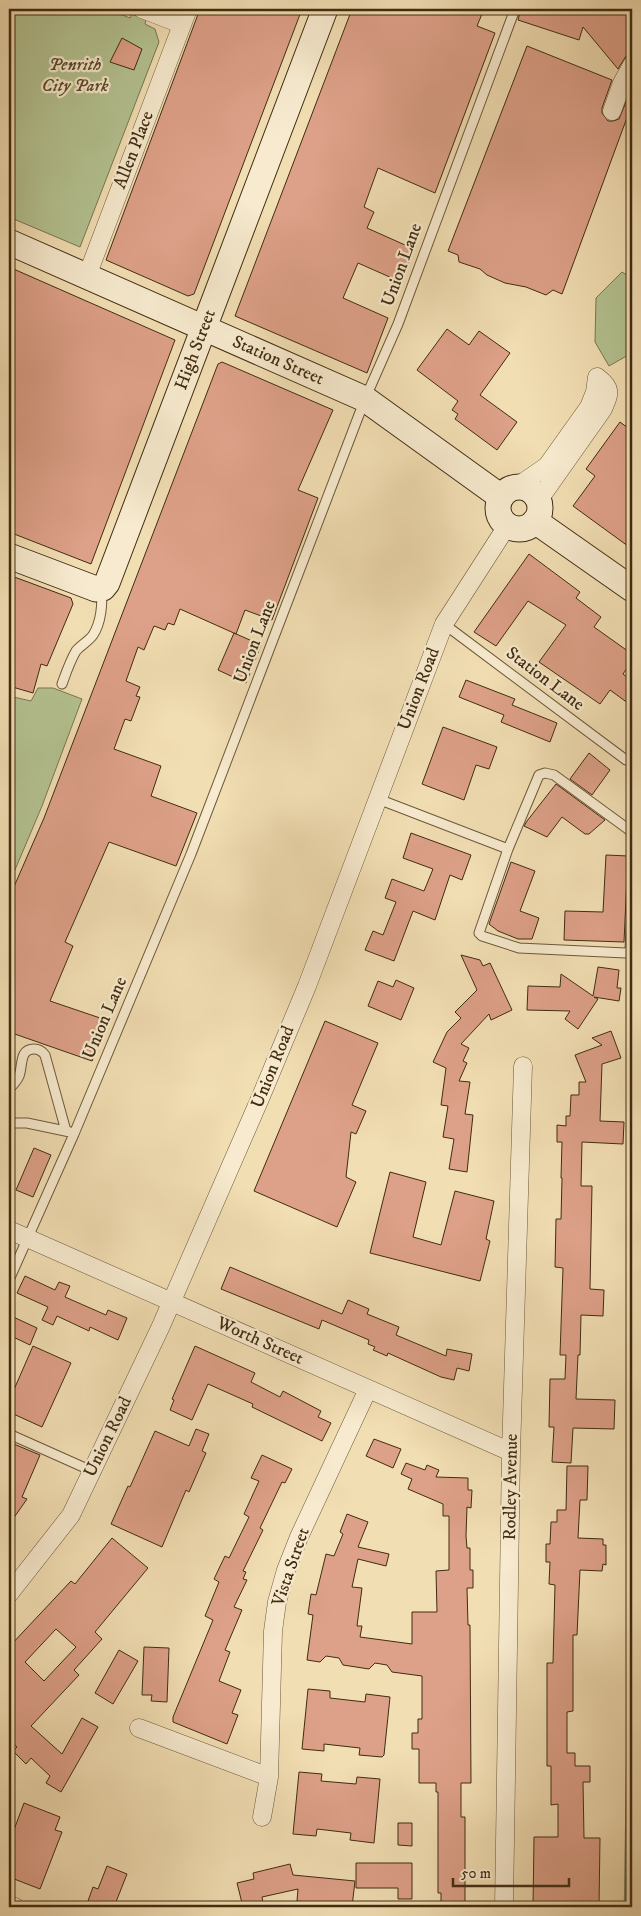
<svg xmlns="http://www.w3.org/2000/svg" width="641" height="1916" font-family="'IM FELL DW Pica',serif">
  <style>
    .green { fill: #b4c291; stroke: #7a7752 }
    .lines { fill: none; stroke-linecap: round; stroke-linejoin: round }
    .stream { stroke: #778272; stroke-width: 4.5 }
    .building { fill: #dda088; stroke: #402c12; fill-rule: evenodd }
    .lane-casing { stroke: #6c583a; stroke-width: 11 }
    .street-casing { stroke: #6c583a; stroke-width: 19 }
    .secondary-casing { stroke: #402c12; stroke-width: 27 }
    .lane { stroke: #f7eace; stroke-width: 9 }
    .street { stroke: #f7eace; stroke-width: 18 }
    .secondary { stroke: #f7eace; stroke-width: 25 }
    .labels { text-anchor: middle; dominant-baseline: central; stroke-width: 4.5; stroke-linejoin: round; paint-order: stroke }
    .park-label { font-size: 18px; font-style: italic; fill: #574a2b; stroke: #f7eace }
    .street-label { font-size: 18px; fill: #402c12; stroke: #f7eace }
  </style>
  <rect width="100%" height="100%" fill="#f2deb3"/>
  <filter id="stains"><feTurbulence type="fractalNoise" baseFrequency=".004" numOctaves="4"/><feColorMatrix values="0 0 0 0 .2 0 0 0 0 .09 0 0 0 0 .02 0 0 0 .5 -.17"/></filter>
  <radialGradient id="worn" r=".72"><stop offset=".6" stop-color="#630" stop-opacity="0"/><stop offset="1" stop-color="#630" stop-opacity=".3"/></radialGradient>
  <path class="green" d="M9,9H107L130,18L132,14L146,20L145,24L155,29L159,42L80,247L9,217Z
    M622,272L632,278V354H630L609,366L595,342L596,298Z
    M38,688H53L82,699L42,806L9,884V696L31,701Z"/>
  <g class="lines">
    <path class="stream" d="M626,1907L632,1507"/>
  </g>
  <path class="building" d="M200,9H302L194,294L188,296L106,260Z
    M352,9H484L477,26L495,33L435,193L378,168L364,207L374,212L367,228L414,249L401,282L358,263L343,298L388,318L367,373L235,316Z
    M521,9H632V54L626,56L618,69L583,27L579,40L518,20Z
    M122,38L142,49L134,70L110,62Z
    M527,46L612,80L602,108V113L608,121H613L619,119L630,92L632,93V104L562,294L553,290L546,295L526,287L505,283L487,275L480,269L459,262L458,255L448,251Z
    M9,267L175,340L91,564L9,532Z
    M447,329L469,345L479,331L510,353L480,395L517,422L497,450L455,419L458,414L452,410L458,401L417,370Z
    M222,362L333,410L298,490L318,498L272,620L245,610L236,634L180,609L174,625L168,623L165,630L154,626L144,650L138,647L126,681L140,687L136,696L140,697L131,721L125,719L114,749L161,766L151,796L197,813L176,866L109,842L65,942L73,946L50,1001L109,1021L92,1061L9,1032V898L44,818L218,364Z
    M620,422L632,431V549L573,506L595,476L586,469Z
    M529,554L580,592L576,598L601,617L594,627L632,654V661L623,674L632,681V706L610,690L600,704L539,662L566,625L528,601L496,646L474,632Z
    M9,575L71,598L73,604L47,666L41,664L33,693L9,686Z
    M234,633L261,645L246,683L218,670Z
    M466,680L515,699L512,705L557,723L550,742L501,722L504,715L459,697Z
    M443,727L497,747L489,769L476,765L464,800L422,784Z
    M589,753L610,770L592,795L570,779Z
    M556,784L605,820L589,834H585L562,817L547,837L524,826L527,821Z
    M411,833L471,855L462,880L450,875L435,920L413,911L394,961L365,950L373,931L383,935L396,902L385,898L392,879L424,891L433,869L403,858Z
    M606,855L628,856L624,942L564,940L565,911L603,912Z
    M511,862L535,871L520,911L539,918L532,939H518L498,931L489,924Z
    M461,955L480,960L483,966L490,963L512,1010L491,1020L489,1014L461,1044L469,1048L463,1061L467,1063L459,1081L470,1082L465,1114L473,1115L467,1172L449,1169L454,1139L443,1137L448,1106L441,1105L446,1068L433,1062L447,1032L461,1018L455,1012L477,990Z
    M598,967L619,970L617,988H621L619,1001L594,997L598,999L578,1029L565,1019L570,1011L527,1010L528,986L560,987L561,974L593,996Z
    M396,980L414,988L401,1020L368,1006L378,981L393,987Z
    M325,1021L378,1043L352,1105L366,1111L356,1134L351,1132L346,1177L356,1182L337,1227L254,1191Z
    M611,1031L621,1058L602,1064L600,1121L624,1122L623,1144L582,1142L581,1186H592L590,1289L604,1290L603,1316L581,1315L580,1355H578L576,1399L615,1400L614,1429L573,1428L571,1463L552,1462L554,1427H549L550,1379H565L566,1355H560L563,1268L555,1267L556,1219H561L562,1178H561L562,1142H557V1125L566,1126V1116H570L571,1095H579V1082H586L575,1055L602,1045L592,1038Z
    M34,1148L51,1155L33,1197L16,1190Z
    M390,1172L426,1182L413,1237L441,1245L455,1191L494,1201L486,1239L490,1241L480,1281L370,1253Z
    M230,1267L342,1314L348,1300L369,1309L367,1314L399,1327L396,1335L446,1356L447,1349L472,1354L469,1371L457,1368L454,1380L441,1377L388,1353L387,1356L373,1350L375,1347L368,1344L369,1340L322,1320L319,1329L221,1289Z
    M25,1276L55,1290L59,1282L70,1286L65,1297L106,1315L108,1310L127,1318L118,1340L90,1327L89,1331L57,1316L53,1325L42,1320L48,1307L17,1293Z
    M9,1315L37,1328L30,1345L9,1335Z
    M33,1346L71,1363L42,1427L9,1412V1401Z
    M195,1346L255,1373L251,1382L280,1397L283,1391L321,1411L318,1417L331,1423L322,1441L252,1407L253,1404L208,1384L192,1420L170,1410L174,1400L172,1399Z
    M196,1429L209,1434L202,1451L206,1453L189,1492L186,1490L162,1547L111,1524L128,1486L130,1487L155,1431L189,1446Z
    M374,1439L401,1449L393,1468L366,1456Z
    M9,1442L40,1455L22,1497L27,1499L13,1519L9,1528Z
    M262,1455L292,1469L285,1483L282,1482L260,1528L263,1530L243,1571L246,1572L243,1579L247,1580L234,1607L242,1610L225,1650L230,1652L219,1681L241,1690L232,1713L238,1715L227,1744L173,1722V1717L213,1620L205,1616L219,1582L214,1579L225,1556L229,1558L249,1517L244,1514L259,1481L251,1478Z
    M406,1463L425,1470L427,1465L439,1470L436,1477L468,1478V1490H472L471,1508L467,1507L466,1536L467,1548H470V1570H473V1588H467L468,1625H470L471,1783H461V1817H465V1906H441V1893H438V1792H436V1783H419V1749H412V1733H418V1719H422V1676L392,1672L387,1665L375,1663L369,1669L343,1665L339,1658L326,1656L320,1662L307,1660L313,1615L308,1614L311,1594L316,1595L326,1554L334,1556L343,1534L340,1532L347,1514L368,1522L358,1547L389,1554L386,1566L358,1559L352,1587L362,1588L357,1626H362L360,1637L412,1644V1612H437L436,1571L449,1570V1516H443V1504L408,1489L412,1479L401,1474Z
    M567,1466H588L587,1500H580L578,1538L603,1539V1545H606V1565L603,1564L602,1571L580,1570L577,1635H573V1711L567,1712V1753H575V1766H590V1782H583L584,1838H600L599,1907H533L534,1837H558V1804L551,1805V1766H547V1663H553L555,1585L549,1584L550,1562H546V1544H550L551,1522H557V1510H566Z
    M112,1538L148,1568L95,1632L102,1639L74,1670L79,1675L31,1726L62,1754L82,1718L98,1727L61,1792L46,1783L50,1776L31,1758L26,1764L13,1751L17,1747L9,1740V1647L71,1581L75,1584ZM56,1629L76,1647L44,1681L25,1662Z
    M144,1647L169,1648L167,1702L151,1701L152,1695H142Z
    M119,1650L138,1661L113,1704L95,1693Z
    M308,1689L330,1691V1698L365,1702L366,1694L390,1697L384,1755L382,1757L359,1755L360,1748L324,1744V1751L302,1749Z
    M299,1772L322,1774L321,1781L356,1784L357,1777L380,1779L374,1843L350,1840L351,1833L317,1829L316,1836L293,1834Z
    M24,1803L60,1817L55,1830L62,1832L40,1889L9,1877V1834L12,1835Z
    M398,1823H412V1846L398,1845Z
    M356,1863H412V1899H398V1888H356Z
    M290,1864L293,1875L355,1881L352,1907L304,1906L305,1902L297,1901L298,1889L262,1897L263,1903L243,1907L237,1883L254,1879L253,1873Z
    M107,1866L127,1874L114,1907H106L88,1901L93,1887L98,1889Z"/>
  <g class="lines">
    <defs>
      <path id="lane" d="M444,624L626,760
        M62,684C66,673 70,661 76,651C81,645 89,641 93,635C101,623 103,603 101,589
        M378,799L508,849
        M632,832L554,775L545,773L539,775L508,849L479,933L482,936L519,948L626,953L630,950L632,904
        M9,1089C13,1085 17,1081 19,1076C23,1066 19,1049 34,1049C39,1049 42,1051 45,1055L66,1131
        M9,1123H27L70,1132
        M9,1280L74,1134L191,854L365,399L398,324L515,9
        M9,1434L92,1471"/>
      <path id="street" d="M142,9L181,24
        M612,111L622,83L632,65
        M87,276L188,9
        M515,488L547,466L589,407L595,392L597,377C612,388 610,393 603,409L538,501
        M9,1230L511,1452
        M9,1594L71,1515L161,1326L262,1094L307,986L444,624L507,526
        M139,1728L269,1777
        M262,1817L269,1777L273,1631L277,1602L286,1570L299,1537L368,1389
        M9,1905L15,1907
        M504,1907L511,1452L523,1066"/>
      <g id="secondary">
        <path id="s1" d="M9,242L365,399L501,497"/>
        <circle cx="519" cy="508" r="21"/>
        <path d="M535,521L632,589"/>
        <path id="s2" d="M9,556L96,589L103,588L107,583L325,9"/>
      </g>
    </defs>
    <use href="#lane" class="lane-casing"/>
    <use href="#street" class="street-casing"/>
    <use href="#secondary" class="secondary-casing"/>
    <use href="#lane" class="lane"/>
    <use href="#street" class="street"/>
    <use href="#secondary" class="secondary"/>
  </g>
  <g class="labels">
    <g class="park-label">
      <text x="75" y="65">Penrith<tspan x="75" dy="21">City Park</tspan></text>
    </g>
    <g class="street-label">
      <text transform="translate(134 150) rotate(-69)">Allen Place</text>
      <text transform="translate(402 265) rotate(-70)">Union Lane</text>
      <text stroke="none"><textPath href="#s2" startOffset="356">High Street</textPath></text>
      <text stroke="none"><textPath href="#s1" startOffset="294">Station Street</textPath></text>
      <text transform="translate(255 642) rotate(-69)">Union Lane</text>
      <text transform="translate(545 679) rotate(37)">Station Lane</text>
      <text transform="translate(419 689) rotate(-69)">Union Road</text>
      <text transform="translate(105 1018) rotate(-67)">Union Lane</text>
      <text transform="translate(273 1067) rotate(-68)">Union Road</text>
      <text transform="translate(260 1341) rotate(24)">Worth Street</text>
      <text transform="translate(108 1437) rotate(-64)">Union Road</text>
      <text transform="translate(511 1487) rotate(-89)">Rodley Avenue</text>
      <text transform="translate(291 1567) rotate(-71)">Vista Street</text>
    </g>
  </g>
  <rect width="641" height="1916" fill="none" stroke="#f2deb3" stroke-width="30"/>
  <rect x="10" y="10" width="621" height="1896" fill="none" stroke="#402c12" stroke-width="2.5"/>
  <rect x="15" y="15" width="611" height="1886" fill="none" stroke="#402c12"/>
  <path d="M453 1878v8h116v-8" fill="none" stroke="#402c12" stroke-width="2.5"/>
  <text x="461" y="1878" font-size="15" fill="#402c12" stroke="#f7eace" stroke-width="4" paint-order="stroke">50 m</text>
  <rect width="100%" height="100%" filter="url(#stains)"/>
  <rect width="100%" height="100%" fill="url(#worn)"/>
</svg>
